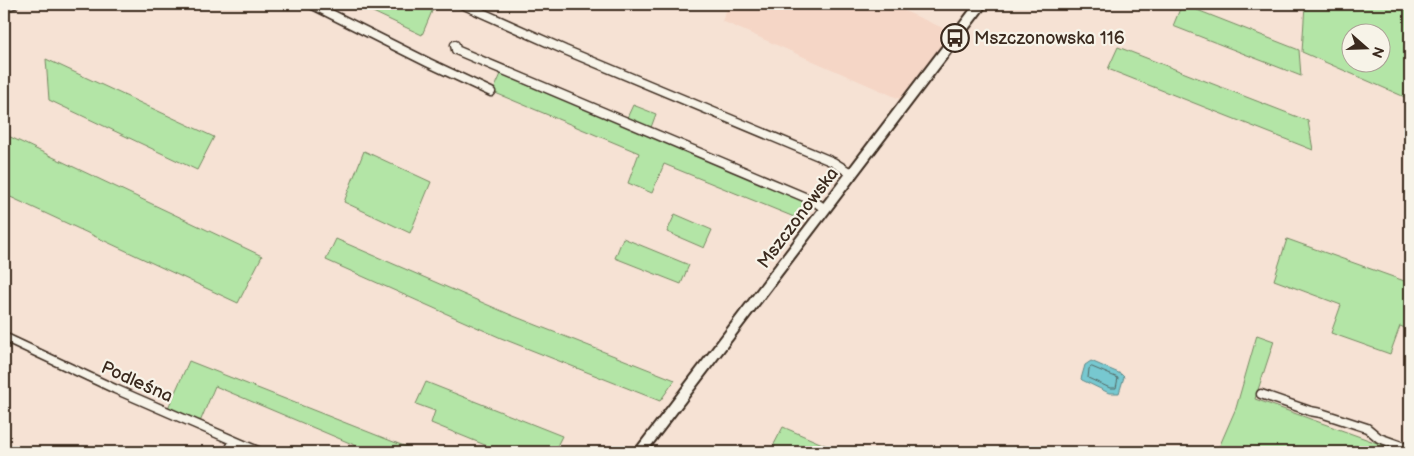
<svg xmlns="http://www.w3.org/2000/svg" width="1414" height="456" font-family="'Balsamiq Sans',sans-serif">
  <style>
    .built { fill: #f5d6c6 }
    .green { fill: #b3e5a6; stroke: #778862; fill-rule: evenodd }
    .water { fill: #77c8d0; stroke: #5f8989 }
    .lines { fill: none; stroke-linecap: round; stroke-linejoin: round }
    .shore { stroke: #536965; stroke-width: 1 }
    .stream { stroke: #5f8989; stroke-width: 2 }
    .minor-casing { stroke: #3b2a1e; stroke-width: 11 }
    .major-casing { stroke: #3b2a1e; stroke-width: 14 }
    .minor { stroke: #f7f3e8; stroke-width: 8 }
    .major { stroke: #f7f3e8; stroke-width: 10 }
    .labels { text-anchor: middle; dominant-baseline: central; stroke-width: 4.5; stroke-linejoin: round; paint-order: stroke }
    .poi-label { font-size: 18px; fill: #3b2a1e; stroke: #f7f3e8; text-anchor: start }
    .street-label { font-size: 18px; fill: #3b2a1e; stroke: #f7f3e8 }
  </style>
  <rect width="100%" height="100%" fill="#f6e2d4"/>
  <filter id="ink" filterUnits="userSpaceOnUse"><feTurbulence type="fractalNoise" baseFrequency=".02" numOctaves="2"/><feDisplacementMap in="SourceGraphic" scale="10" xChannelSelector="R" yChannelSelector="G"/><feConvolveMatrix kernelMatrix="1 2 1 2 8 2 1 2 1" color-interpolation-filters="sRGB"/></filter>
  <g filter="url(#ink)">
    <path class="built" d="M729,4H889L952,32L900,99L722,21Z"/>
    <path class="green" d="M356,4H435L422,35Z
      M1182,4L1299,50L1301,76L1173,26Z
      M1305,4H1410V90L1407,98L1302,52ZM1352,32H1382V62H1352Z
      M1118,47L1308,121L1313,150L1108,69Z
      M46,59L214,137L197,170L49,100Z
      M501,74L810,203L799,219L664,164L652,193L628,183L639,153L493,92Z
      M633,105L656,114L650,130L626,120Z
      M4,134L262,256L238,303L4,194Z
      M364,151L431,182L410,233L344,202Z
      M675,214L712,230L704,248L667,232Z
      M623,238L689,265L681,284L615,258Z
      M336,239L511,315L675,380L660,401L501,338L326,260Z
      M1287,239L1410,283V330L1400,326L1390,354L1331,333L1341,305L1274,280Z
      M1257,335L1274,341L1255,399L1402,452H1217L1236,408Z
      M189,361L409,448L407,452H371L215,386L200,422L168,408Z
      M426,382L562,436L554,452H502L431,423L435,411L416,404Z
      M783,427L841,452H770Z"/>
    <path class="water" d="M1091,361L1121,374L1124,377L1119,393H1109L1082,380L1081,379L1085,365Z"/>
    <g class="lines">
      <path class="shore" d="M1092,367L1118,378L1116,388H1110L1088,378L1089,369Z"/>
      <path class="stream" d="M647,452L988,4"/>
      <defs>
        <path id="minor" d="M311,4L429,63L491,92
          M462,4L565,50L833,162L852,174
          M4,7L14,4
          M455,45L456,50L814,201L825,209
          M4,337L115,389L260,452
          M1261,394L1310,411L1321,413L1367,428L1379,438L1410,449
          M228,452L234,441"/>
        <path id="major" d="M640,452L981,4"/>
      </defs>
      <use href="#minor" class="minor-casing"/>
      <use href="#major" class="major-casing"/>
      <use href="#minor" class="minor"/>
      <use href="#major" class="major"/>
    </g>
  </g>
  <defs>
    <symbol id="bus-ring" viewBox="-11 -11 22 22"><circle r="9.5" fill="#f7f3e8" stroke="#3b2a1e" stroke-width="1.5"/><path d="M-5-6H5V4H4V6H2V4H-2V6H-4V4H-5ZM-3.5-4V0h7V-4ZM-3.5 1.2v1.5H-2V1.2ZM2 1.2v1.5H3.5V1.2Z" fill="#3b2a1e"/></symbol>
  </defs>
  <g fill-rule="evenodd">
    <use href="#bus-ring" x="939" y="22" width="32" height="32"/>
  </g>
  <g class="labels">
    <g class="poi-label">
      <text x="974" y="38">Mszczonowska 116</text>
    </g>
    <g class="street-label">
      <text transform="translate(798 218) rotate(-53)">Mszczonowska</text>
      <text transform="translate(137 382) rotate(24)">Podleśna</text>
    </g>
  </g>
  <rect width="1414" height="456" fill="none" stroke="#f7f3e8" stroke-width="20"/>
  <rect x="10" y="10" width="1394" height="436" fill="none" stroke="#3b2a1e" stroke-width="2" filter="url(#ink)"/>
  <g transform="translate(1366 48) rotate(110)"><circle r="24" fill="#f7f3e8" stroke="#aca397"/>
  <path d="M0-4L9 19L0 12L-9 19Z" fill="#3b2a1e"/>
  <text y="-8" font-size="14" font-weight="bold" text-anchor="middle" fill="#3b2a1e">N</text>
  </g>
</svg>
